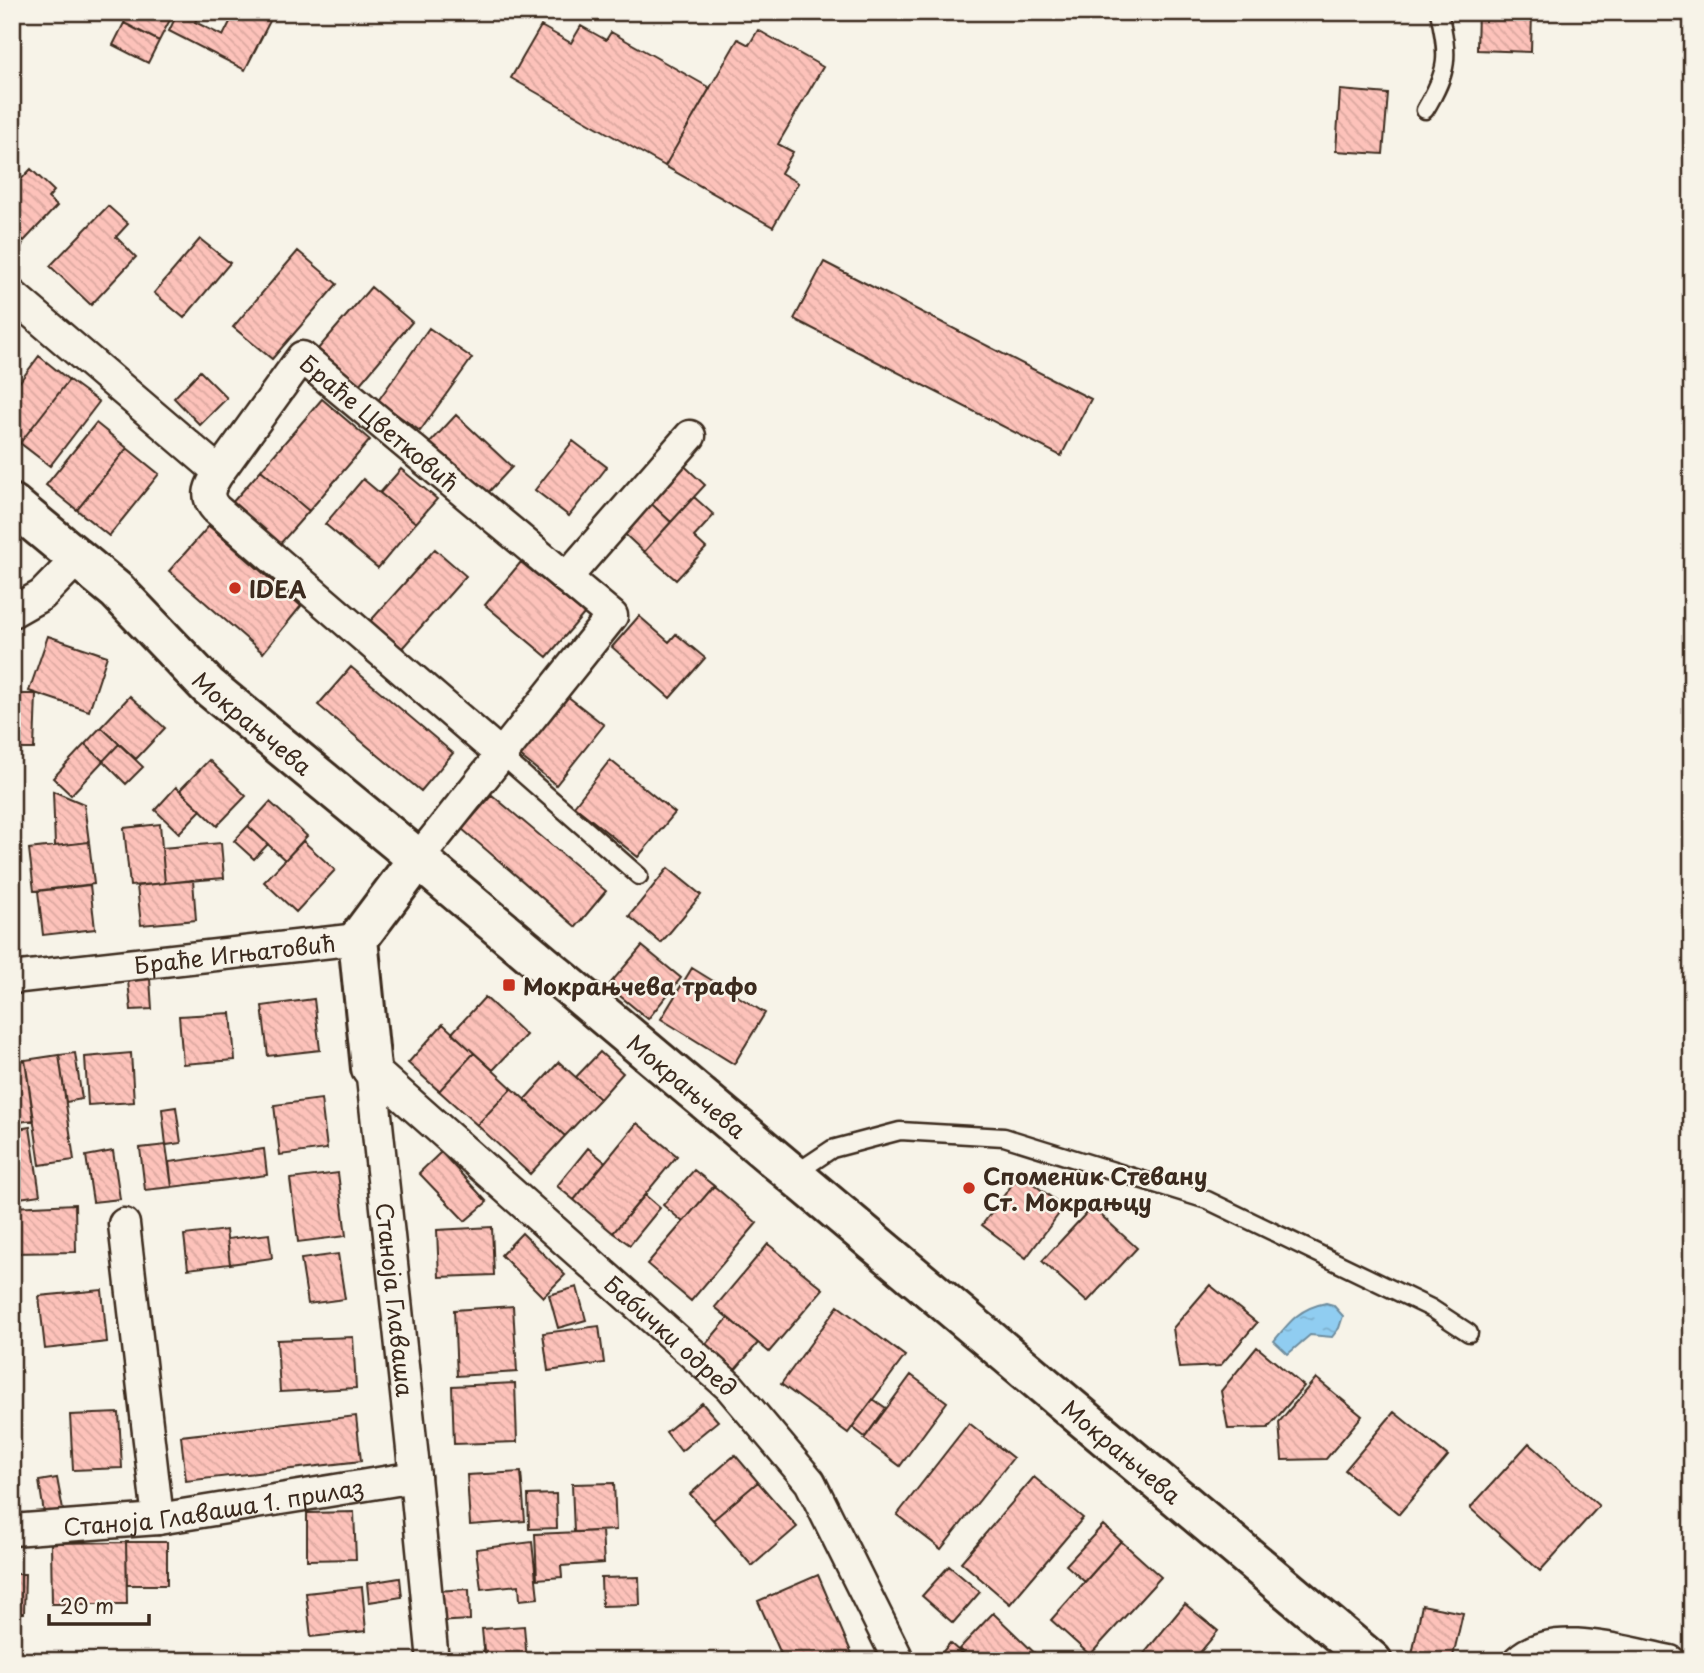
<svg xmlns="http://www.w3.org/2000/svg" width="1704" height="1673" font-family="'Playpen Sans',sans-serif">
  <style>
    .water { fill: url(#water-ripples); stroke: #6e8c9d; stroke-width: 2 }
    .building { fill: url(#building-back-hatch); stroke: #3b2a1e; stroke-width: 2 }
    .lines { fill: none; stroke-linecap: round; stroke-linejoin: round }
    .lane-casing { stroke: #3b2a1e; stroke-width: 21 }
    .street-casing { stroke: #3b2a1e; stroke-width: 35 }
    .secondary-casing { stroke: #3b2a1e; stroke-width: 44 }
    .lane { stroke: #f7f3e8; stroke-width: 16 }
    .street { stroke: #f7f3e8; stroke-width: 30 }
    .secondary { stroke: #f7f3e8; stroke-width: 38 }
    .poi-dot { fill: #c8321e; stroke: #f7f3e8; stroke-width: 2.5 }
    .labels { text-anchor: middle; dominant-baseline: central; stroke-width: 5; stroke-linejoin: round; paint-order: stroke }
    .street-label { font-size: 23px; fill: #3b2a1e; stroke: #f7f3e8 }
    .poi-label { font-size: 23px; font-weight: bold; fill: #3b2a1e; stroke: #f7f3e8; text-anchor: start }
  </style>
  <defs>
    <pattern id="water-ripples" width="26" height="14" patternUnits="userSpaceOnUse" patternTransform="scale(1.75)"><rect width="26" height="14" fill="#90cdf1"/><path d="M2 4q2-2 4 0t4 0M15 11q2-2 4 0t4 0" fill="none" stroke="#7db0ce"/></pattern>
    <pattern id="building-back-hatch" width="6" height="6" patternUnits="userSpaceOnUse" patternTransform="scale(1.75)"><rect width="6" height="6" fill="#fdc2ba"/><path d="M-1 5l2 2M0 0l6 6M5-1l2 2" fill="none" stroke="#daa79f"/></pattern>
  </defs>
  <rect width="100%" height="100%" fill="#f7f3e8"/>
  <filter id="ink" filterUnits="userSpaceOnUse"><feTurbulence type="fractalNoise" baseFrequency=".0143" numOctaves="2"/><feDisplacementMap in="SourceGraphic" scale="14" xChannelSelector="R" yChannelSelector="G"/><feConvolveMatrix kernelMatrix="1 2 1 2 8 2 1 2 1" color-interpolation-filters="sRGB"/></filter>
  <g filter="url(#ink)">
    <path class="water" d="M1326,1303L1333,1305L1343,1316L1339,1328L1332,1337L1310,1335L1288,1354L1274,1341C1290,1321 1300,1308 1326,1303Z"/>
    <path class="building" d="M129,12H174L159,41L124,23Z
      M178,12H200L195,22L223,36L235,12H254L270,21L245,70L169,31Z
      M1478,12H1532L1531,52L1477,50Z
      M124,23L159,41L148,63L113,45Z
      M541,26L571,43L581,26L606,40L611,32L710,88L665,166L511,78Z
      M758,30L823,67L778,144L793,152L781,173L798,183L773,227L665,166L738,39L749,45Z
      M1340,90L1388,94L1383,154L1336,151Z
      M31,169L54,191L48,198L57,206L24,241L12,230V184L15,186Z
      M108,206L128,224L116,237L136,257L91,305L50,266Z
      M12,237L23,244L12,259Z
      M200,239L230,263L184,318L154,293Z
      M298,251L337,284L272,359L233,327Z
      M824,262L1091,399L1061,456L794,319Z
      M371,287L412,322L359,385L318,349Z
      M429,328L472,358L420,431L378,401Z
      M39,356L69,380L20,443L12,438V392Z
      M200,371L227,398L200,425L174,398Z
      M69,380L99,402L50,466L20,443Z
      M322,399L370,440L309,511L261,470Z
      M456,415L512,467L484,497L428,445Z
      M96,423L127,448L77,510L46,485Z
      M573,441L607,467L569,516L535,490Z
      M127,448L159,474L109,536L77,510Z
      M676,458L705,485L671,522L642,495Z
      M401,469L437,499L416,523L380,493Z
      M261,470L309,511L279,545L231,504Z
      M363,479L416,523L378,568L325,524Z
      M642,495L671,522L644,552L615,525Z
      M694,497L714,515L694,537L706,548L676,580L644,552Z
      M209,526L301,606L263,653L169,571Z
      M435,549L466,576L396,655L365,627Z
      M521,562L584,614L547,657L485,605Z
      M639,616L669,642L676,634L705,658L670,698L612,647Z
      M48,636L107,656L89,711L29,691Z
      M351,667L453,753L421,791L318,705Z
      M562,692L604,725L556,785L514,751Z
      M12,694H36L34,749H12Z
      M130,696L165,728L136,759L101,727Z
      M101,727L119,744L103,761L85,744Z
      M85,744L103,761L71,795L53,778Z
      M119,744L143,767L126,784L103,761Z
      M209,760L246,796L217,826L180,790Z
      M610,760L675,813L638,857L574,806Z
      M176,787L201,810L179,833L155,810Z
      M53,791L84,804L89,842L55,846Z
      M492,795L606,891L576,927L462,829Z
      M270,802L307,836L285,860L248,826Z
      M160,824L165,883L130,886L124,828Z
      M248,826L268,844L254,859L234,841Z
      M303,841L335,870L296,912L264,882Z
      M12,842L19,893H12Z
      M89,842L94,884L34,891L29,849Z
      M221,843L224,878L165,883L162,848Z
      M668,868L701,895L661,943L629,916Z
      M193,880L196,920L141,925L137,886Z
      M90,885L95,929L43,935L38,891Z
      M642,946L681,978L648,1019L608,986Z
      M692,968L765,1013L734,1064L661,1019Z
      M150,979L152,1009L131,1010L128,981Z
      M485,997L526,1035L493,1070L452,1033Z
      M314,999L320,1050L268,1056L262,1006Z
      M231,1013L235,1060L183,1064L179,1016Z
      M443,1024L474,1053L439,1091L408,1063Z
      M600,1052L623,1073L600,1099L576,1077Z
      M75,1053L82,1099L66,1102L59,1055Z
      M131,1053L134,1102L88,1105L85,1057Z
      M474,1053L512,1088L477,1125L439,1091Z
      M59,1055L74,1160L40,1165L25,1060Z
      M25,1060L34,1120L12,1123V1062Z
      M559,1062L600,1099L565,1136L525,1099Z
      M512,1088L565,1136L530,1174L477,1125Z
      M321,1099L327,1149L280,1155L274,1105Z
      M176,1107L181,1143L166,1145L162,1109Z
      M637,1123L677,1156L613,1233L574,1200Z
      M30,1127L40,1195L12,1199V1130Z
      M166,1145L172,1187L145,1190L140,1148Z
      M588,1148L605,1162L574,1200L557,1186Z
      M264,1149L267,1175L172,1187L169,1162Z
      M113,1151L120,1199L93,1202L86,1156Z
      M441,1152L487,1202L465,1221L419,1173Z
      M694,1170L714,1186L683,1222L663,1205Z
      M338,1173L346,1236L298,1242L290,1179Z
      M1020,1174L1064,1207L1026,1258L982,1225Z
      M714,1186L757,1223L691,1301L647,1264Z
      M645,1195L660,1208L630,1245L613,1233Z
      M75,1204L76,1252L12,1253V1207Z
      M1092,1207L1137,1248L1087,1302L1042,1261Z
      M492,1227L494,1275L439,1277L437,1230Z
      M226,1230L230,1264L188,1269L184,1235Z
      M522,1233L565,1275L543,1297L501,1255Z
      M269,1234L272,1258L230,1264L227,1239Z
      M768,1244L823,1289L769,1352L715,1307Z
      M338,1254L345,1299L308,1304L301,1259Z
      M1210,1285L1257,1323L1220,1366L1179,1368L1173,1328Z
      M577,1287L586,1320L558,1328L549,1295Z
      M102,1290L107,1342L45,1349L39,1296Z
      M513,1306L517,1372L457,1376L454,1310Z
      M838,1306L905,1356L848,1433L781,1384Z
      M728,1318L758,1343L735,1370L705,1345Z
      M599,1326L604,1363L548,1371L543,1333Z
      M353,1337L356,1388L280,1392L277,1340Z
      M1257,1347L1304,1386L1268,1428L1228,1429L1221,1391Z
      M911,1375L947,1402L900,1466L864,1439Z
      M1316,1378L1362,1416L1326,1459L1282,1460L1279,1422Z
      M515,1383L517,1442L454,1444L452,1386Z
      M873,1399L886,1408L865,1437L852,1427Z
      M702,1403L718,1421L681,1451L666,1432Z
      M1394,1412L1448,1456L1399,1514L1345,1470Z
      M119,1413L122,1468L73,1470L70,1415Z
      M356,1416L361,1461L186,1481L181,1436Z
      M969,1423L1013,1458L941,1549L897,1515Z
      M1529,1443L1599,1506L1540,1571L1470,1508Z
      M735,1455L758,1482L713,1520L690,1494Z
      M521,1472L525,1521L470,1525L467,1475Z
      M1034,1477L1083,1518L1010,1604L961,1562Z
      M57,1478L63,1510L44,1513L39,1481Z
      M758,1482L797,1527L752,1566L713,1520Z
      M614,1483L616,1530L574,1532L572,1484Z
      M556,1494L557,1528L529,1529L528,1495Z
      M354,1512L356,1559L307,1560V1513Z
      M1103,1525L1121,1541L1085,1582L1066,1565Z
      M602,1531L604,1563L561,1566L562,1577L537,1579L535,1534Z
      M1121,1541L1161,1577L1090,1655L1051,1620Z
      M126,1542H167V1585H127Z
      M126,1542L127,1604H52L51,1543Z
      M532,1542L538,1598L520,1600L519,1585L481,1589L476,1549Z
      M949,1566L980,1592L953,1623L922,1596Z
      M12,1574H25L24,1613H12Z
      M818,1575L855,1661H784L758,1601Z
      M639,1577L640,1605L602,1606L601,1578Z
      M400,1578L402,1597L369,1602L367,1583Z
      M362,1587L366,1631L311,1637L306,1593Z
      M469,1589L470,1620L436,1622L435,1591Z
      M1185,1604L1218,1631L1193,1661H1138Z
      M1422,1605L1463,1613L1452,1661H1438L1412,1655Z
      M993,1613L1043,1661H971L959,1649Z
      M524,1626L527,1661H485L482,1629Z
      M950,1643L970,1661H935Z"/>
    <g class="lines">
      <defs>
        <path id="lane" d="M1425,110C1449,70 1449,57 1439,12
          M500,754L639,876
          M793,1175L832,1149L900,1131L1004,1137L1207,1200L1431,1308L1469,1333"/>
        <g id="street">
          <path id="s1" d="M12,295L219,472L302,357L612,616L418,859"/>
          <path d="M219,472C210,486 204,496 216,509L500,754"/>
          <path d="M566,578L690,436"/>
          <path d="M12,612L42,595L77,559"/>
          <path id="s2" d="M12,978L358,939"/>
          <path id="s3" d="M371,1068L730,1387L810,1482L899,1661"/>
          <path id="s4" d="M371,1068L415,1477L433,1661"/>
          <path d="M124,1224L158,1519"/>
          <path id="s5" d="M12,1530L158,1519L415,1477"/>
          <path d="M1518,1661C1552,1628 1628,1653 1670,1661"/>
        </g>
        <g id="secondary">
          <path id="s6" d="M12,504L117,591L208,686L418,859L1372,1661"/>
          <path d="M371,1068L358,939L418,859"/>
        </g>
      </defs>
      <use href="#lane" class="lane-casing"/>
      <use href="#street" class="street-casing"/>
      <use href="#secondary" class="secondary-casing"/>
      <use href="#lane" class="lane"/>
      <use href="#street" class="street"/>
      <use href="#secondary" class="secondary"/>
    </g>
  </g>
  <g class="poi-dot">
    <circle cx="235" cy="588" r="7"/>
    <rect x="502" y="978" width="14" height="14" rx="3.5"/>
    <circle cx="969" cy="1188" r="7"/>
  </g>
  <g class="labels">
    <g class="street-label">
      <text stroke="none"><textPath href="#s1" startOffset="516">Браће Цветковић</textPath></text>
      <text stroke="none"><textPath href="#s6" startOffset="326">Мокрањчева</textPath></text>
      <text stroke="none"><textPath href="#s2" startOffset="224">Браће Игњатовић</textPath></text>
      <text stroke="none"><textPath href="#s6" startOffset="892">Мокрањчева</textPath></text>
      <text stroke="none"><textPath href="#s4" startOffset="233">Станоја Главаша</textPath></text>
      <text stroke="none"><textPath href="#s3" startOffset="402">Бабички одред</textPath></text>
      <text stroke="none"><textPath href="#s6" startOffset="1460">Мокрањчева</textPath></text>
      <text stroke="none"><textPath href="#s5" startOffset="203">Станоја Главаша 1. прилаз</textPath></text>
    </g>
    <g class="poi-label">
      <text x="249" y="588">IDEA</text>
      <text x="523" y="985">Мокрањчева трафо</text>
      <text x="983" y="1175">Споменик Стевану<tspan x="983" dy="26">Ст. Мокрањцу</tspan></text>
    </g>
  </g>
  <rect width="1704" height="1673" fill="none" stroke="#f7f3e8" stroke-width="42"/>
  <rect x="21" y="21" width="1662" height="1631" fill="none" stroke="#3b2a1e" stroke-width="2.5" filter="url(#ink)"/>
  <path d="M49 1614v10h100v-10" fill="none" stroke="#3b2a1e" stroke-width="3.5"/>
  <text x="60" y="1614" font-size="21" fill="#3b2a1e" stroke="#f7f3e8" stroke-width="5" paint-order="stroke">20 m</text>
</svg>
